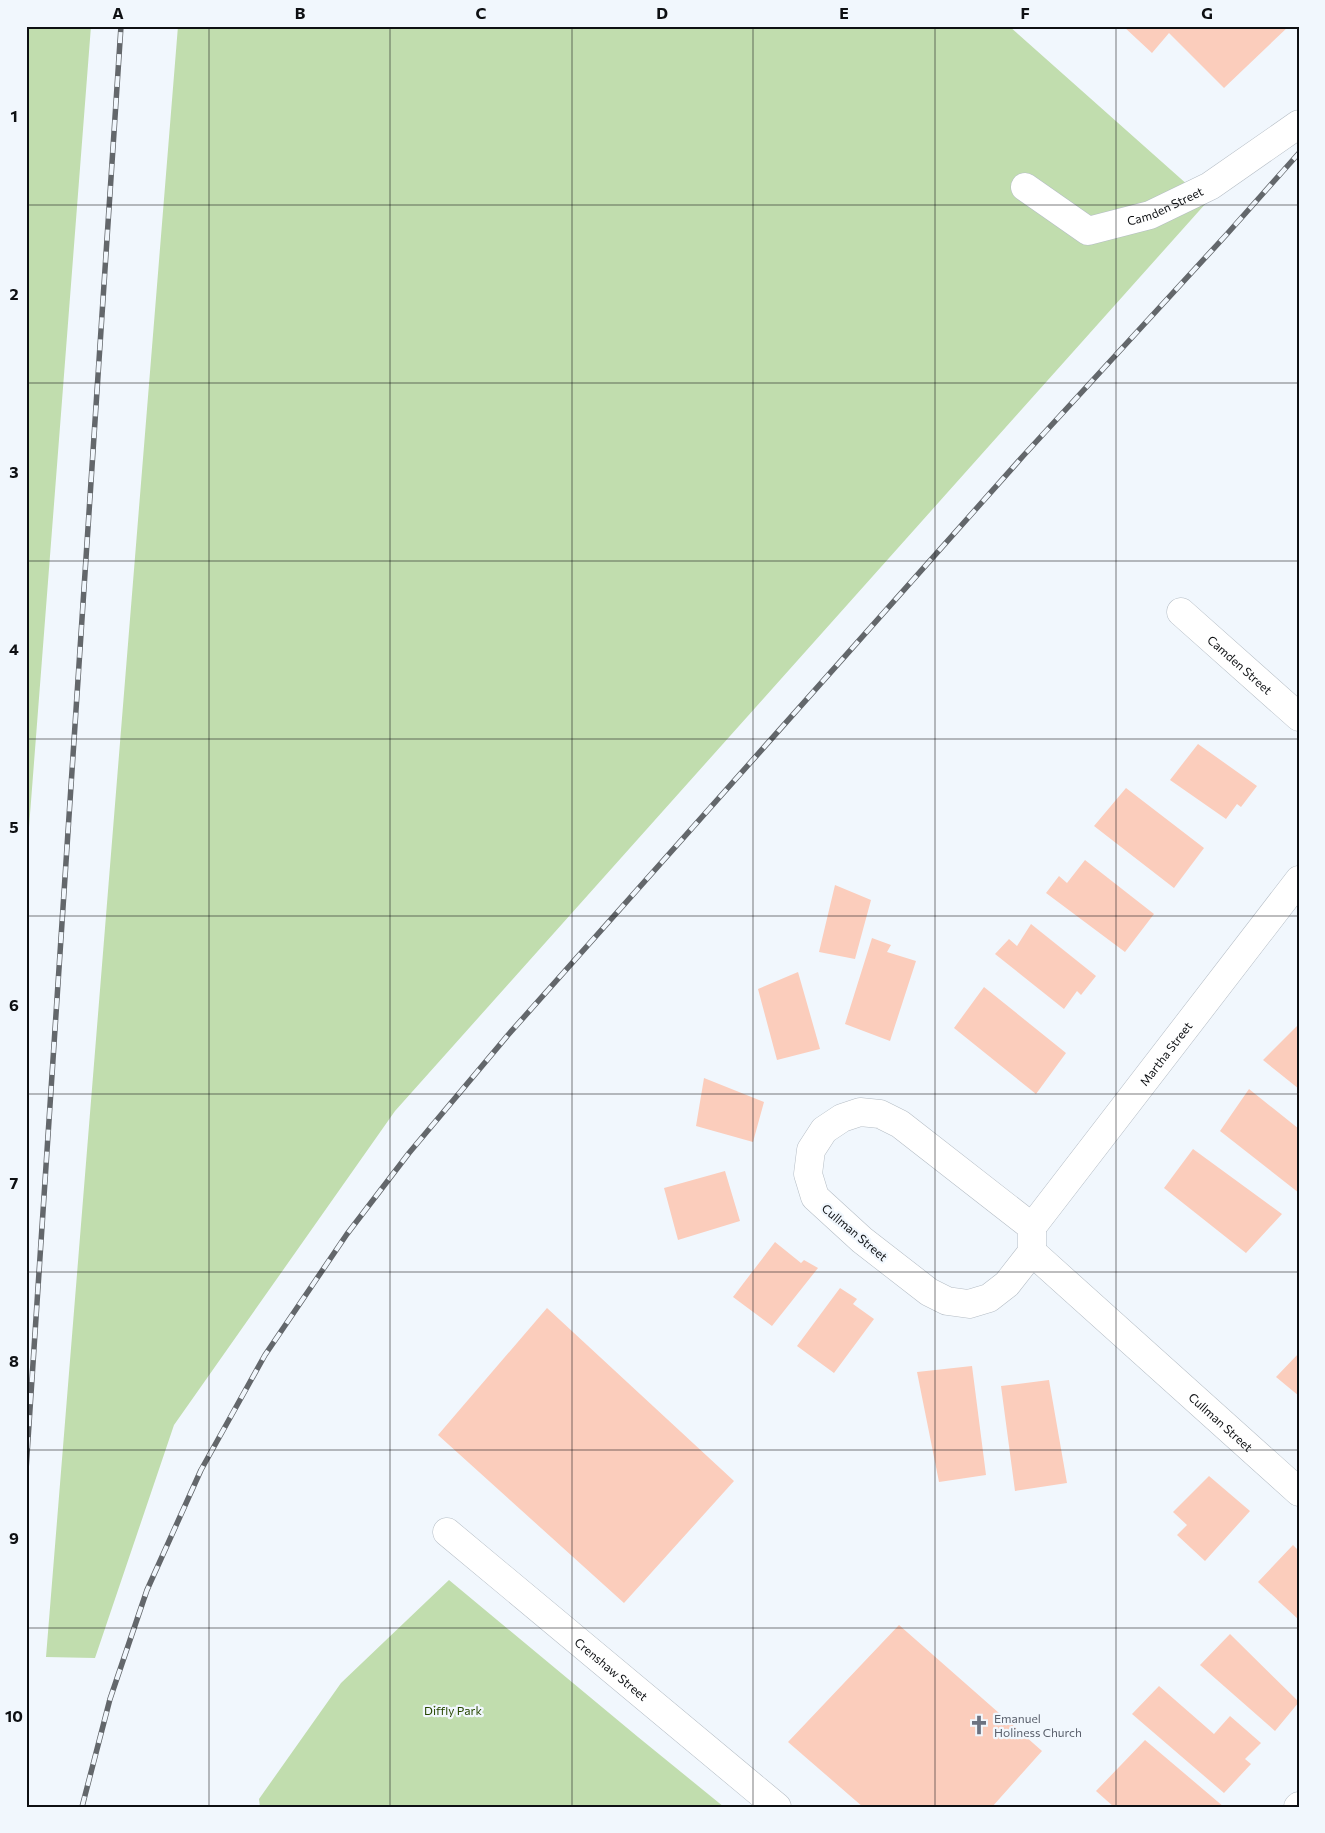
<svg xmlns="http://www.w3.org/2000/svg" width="1325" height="1833" font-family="Commissioner,sans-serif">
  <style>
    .green { fill: #c1ddae }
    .building { fill: #fbcdbc }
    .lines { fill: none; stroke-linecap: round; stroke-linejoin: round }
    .minor-casing { stroke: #b5bdc5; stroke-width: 29 }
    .minor { stroke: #fff; stroke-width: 28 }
    .rail-casing { stroke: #63676b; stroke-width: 5.5 }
    .rail { stroke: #f1f7fd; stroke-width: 4; stroke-dasharray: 11; stroke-linecap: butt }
    .grid { fill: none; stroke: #0e1013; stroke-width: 1; stroke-opacity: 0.55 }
    .labels { text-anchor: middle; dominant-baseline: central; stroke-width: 4.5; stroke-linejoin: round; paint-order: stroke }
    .street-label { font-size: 12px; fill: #0e1013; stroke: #f1f7fd }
    .park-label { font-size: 12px; fill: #274700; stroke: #f1f7fd }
    .worship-label { font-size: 12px; fill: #5b616d; stroke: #f1f7fd; text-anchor: start }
    .neatline { fill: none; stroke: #0e1013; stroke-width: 2 }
    .grid-label { font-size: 16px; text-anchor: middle; font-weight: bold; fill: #0e1013 }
  </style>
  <rect width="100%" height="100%" fill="#f1f7fd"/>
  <path class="green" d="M26,26H91L26,866Z
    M178,26H1009L1207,202L395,1111L174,1425L95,1658L46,1657Z
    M449,1580L638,1737L724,1807H260L259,1799L341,1683Z"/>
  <path class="building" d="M1123,26H1289L1224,88L1169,33L1152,53Z
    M1198,744L1257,786L1241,807L1237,804L1226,819L1170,780Z
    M1126,788L1204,848L1174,888L1094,826Z
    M1085,860L1154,914L1125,952L1046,893L1059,876L1067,883Z
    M835,885L871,900L855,959L819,952Z
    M1031,924L1096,976L1081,995L1077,991L1064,1009L995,954L1009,939L1017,946Z
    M872,938L891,945L887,952L916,961L890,1041L845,1024Z
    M798,972L820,1049L777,1060L758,989Z
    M984,987L1066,1053L1036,1094L954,1028Z
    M1299,1024V1089L1263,1060Z
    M704,1078L764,1102L753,1142L696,1126Z
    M1249,1089L1299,1129V1193L1220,1131Z
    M1193,1149L1282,1214L1246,1253L1164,1188Z
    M725,1171L740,1221L678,1240L664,1188Z
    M775,1242L801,1263L804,1260L818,1268L772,1326L733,1297Z
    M840,1288L857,1299L853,1304L874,1319L834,1373L797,1346Z
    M547,1308L734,1481L624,1603L438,1435Z
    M1299,1353V1396L1276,1377Z
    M972,1366L986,1475L939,1482L917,1372Z
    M1049,1380L1067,1483L1015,1491L1001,1386Z
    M1209,1476L1250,1511L1205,1561L1177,1535L1187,1525L1173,1512Z
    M1293,1545L1299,1551V1620L1258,1582Z
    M899,1625L1042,1751L992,1807H863L788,1742Z
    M1230,1634L1299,1702L1275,1731L1200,1665Z
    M1159,1686L1214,1734L1230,1716L1261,1743L1245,1759L1251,1764L1224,1793L1132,1714Z
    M1145,1740L1224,1807H1114L1096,1791Z"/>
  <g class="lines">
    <defs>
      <g id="minor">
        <path id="s1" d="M1025,187L1088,231L1150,215L1210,186L1299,124"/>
        <path id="s2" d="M1181,612L1299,717"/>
        <path d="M860,1112L880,1114L900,1124L1032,1227V1252L1007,1284L989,1298L969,1304L947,1301L929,1292L862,1240L815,1197L808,1174L811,1150L824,1130L842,1118Z"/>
        <path id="s3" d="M1032,1227L1299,880"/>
        <path id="s4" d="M1032,1252L1299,1492"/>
        <path id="s5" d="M447,1532L777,1807"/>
        <path d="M1298,1807L1299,1806"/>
      </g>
    </defs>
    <use href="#minor" class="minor-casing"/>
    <use href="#minor" class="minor"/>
    <defs>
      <path id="rail" d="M26,1470L121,26
        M82,1807L110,1699L147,1590L201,1470L265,1355L347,1234L409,1153L508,1035L1024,455L1227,234L1299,153"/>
    </defs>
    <use href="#rail" class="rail-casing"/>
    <use href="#rail" class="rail"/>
  </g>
  <path class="grid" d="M209,26V1807M390,26V1807M572,26V1807M753,26V1807M935,26V1807M1116,26V1807M26,205H1299M26,383H1299M26,561H1299M26,739H1299M26,916H1299M26,1094H1299M26,1272H1299M26,1450H1299M26,1628H1299"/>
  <defs>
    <symbol id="church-bare" viewBox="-9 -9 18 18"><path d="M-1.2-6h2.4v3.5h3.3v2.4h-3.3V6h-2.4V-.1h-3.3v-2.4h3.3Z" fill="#6b7280" stroke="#f1f7fd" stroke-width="2.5" paint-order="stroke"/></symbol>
  </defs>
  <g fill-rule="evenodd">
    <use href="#church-bare" x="965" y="1711" width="28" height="28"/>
  </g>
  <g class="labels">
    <g class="street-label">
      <text stroke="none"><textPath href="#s1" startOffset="158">Camden Street</textPath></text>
      <text stroke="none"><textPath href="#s2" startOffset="79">Camden Street</textPath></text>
      <text stroke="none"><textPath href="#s3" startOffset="219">Martha Street</textPath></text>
      <text transform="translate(855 1232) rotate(40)">Cullman Street</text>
      <text stroke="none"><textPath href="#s4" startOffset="254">Cullman Street</textPath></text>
      <text stroke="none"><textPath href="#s5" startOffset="214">Crenshaw Street</textPath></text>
    </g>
    <g class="park-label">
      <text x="453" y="1710">Diffly Park</text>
    </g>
    <g class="worship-label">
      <text x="994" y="1718">Emanuel<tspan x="994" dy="14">Holiness Church</tspan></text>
    </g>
  </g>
  <rect width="1325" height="1833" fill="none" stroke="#f1f7fd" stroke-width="55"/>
  <rect x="28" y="28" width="1270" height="1778" class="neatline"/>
  <g class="grid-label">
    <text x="118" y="19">A</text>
    <text x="300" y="19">B</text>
    <text x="481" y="19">C</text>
    <text x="662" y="19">D</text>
    <text x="844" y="19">E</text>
    <text x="1025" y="19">F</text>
    <text x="1207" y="19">G</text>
    <text x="14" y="122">1</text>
    <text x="14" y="300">2</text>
    <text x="14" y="478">3</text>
    <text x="14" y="655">4</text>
    <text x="14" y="833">5</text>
    <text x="14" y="1011">6</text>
    <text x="14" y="1189">7</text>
    <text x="14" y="1367">8</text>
    <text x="14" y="1544">9</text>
    <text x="14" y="1722">10</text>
  </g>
</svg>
